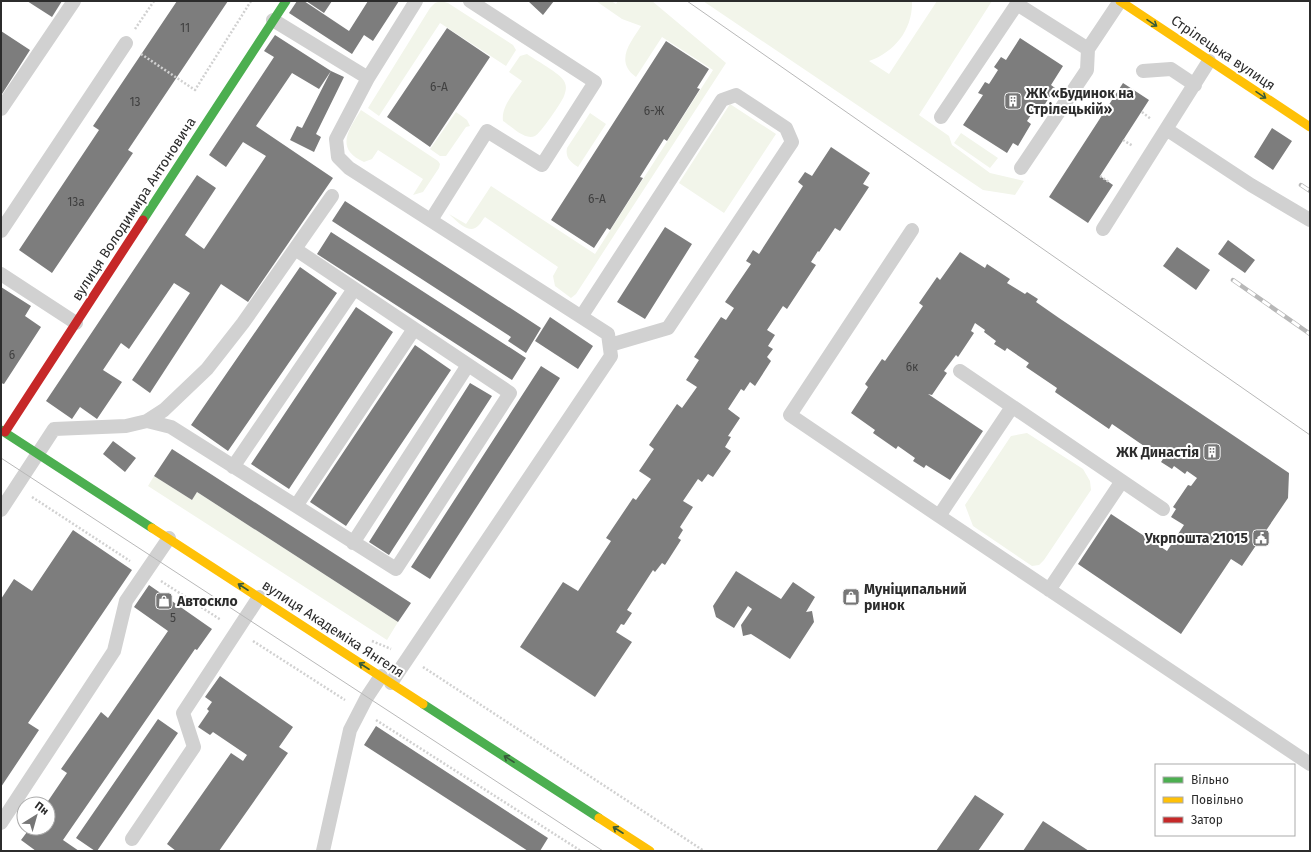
<svg xmlns="http://www.w3.org/2000/svg" width="1311" height="852" font-family="'Fira Sans',sans-serif">
  <style>
    .green { fill: #f2f5ea }
    .building { fill: #7d7d7d }
    .lines { fill: none; stroke-linecap: round; stroke-linejoin: round }
    .path { stroke: #d1d1d1; stroke-width: 2.5; stroke-dasharray: 2 2; stroke-linecap: butt }
    .lane { stroke: #d1d1d1; stroke-width: 14 }
    .fast { stroke: #4caf50; stroke-width: 9 }
    .slow { stroke: #ffc107; stroke-width: 9 }
    .jam { stroke: #c62828; stroke-width: 9 }
    .tram { stroke: #b8b8b8; stroke-width: 1 }
    .rail-casing { stroke: #b8b8b8; stroke-width: 4.5 }
    .rail { stroke: #fff; stroke-width: 3; stroke-dasharray: 9; stroke-linecap: butt }
    .oneway { stroke: #375a39 }
    .labels { text-anchor: middle; dominant-baseline: central; stroke-width: 4; stroke-linejoin: round; paint-order: stroke }
    .number-label { font-size: 12px; fill: #404040 }
    .street-label { font-size: 14px; fill: #2c2c2c; stroke: #fff }
    .poi-label { font-size: 14px; font-weight: bold; fill: #2c2c2c; stroke: #fff; text-anchor: start }
  </style>
  <rect width="100%" height="100%" fill="#fff"/>
  <path class="green" d="M441,1L448,3L513,45L516,50L506,66L440,23L379,116L368,108L430,8L435,3Z
    M596,1H611L616,4L618,1H652L726,63L576,294L571,298L555,286L553,276L558,267L485,217C483,219 481,223 479,225C469,236 457,221 449,214L466,224L491,186L595,254L713,70L662,37L636,77C614,61 631,42 641,26L622,19Z
    M703,1H912C913,29 895,52 869,61L889,74L937,1H992L919,115L949,136L952,145L990,173L1024,181L1015,195L983,190Z
    M527,54C535,60 560,73 564,81C567,86 566,91 564,96C562,102 540,134 535,136C525,141 511,126 503,121C501,106 514,93 522,81L509,72L520,56Z
    M730,104L776,134L724,213L679,183Z
    M361,110L438,161L440,164L439,168L423,192L413,195L423,179L378,150L372,159L364,162C334,149 349,129 361,110Z
    M456,112L467,120L470,126L466,127L446,156H440L430,149Z
    M590,113L606,124L578,167C571,162 565,158 567,148Z
    M961,133L998,158L990,168L954,143Z
    M1027,433L1083,469L1090,481L1091,490L1044,560L1039,565L1032,566L973,526L965,505L1011,436Z
    M154,476L192,500L197,492L398,622L387,640L148,486Z"/>
  <path class="building" d="M27,1H62L52,17Z
    M177,1H228L128,150L133,153L52,273L19,250L99,130L93,126Z
    M297,1H304L349,31L368,1H399L373,41L364,35L352,54L289,13Z
    M306,1H332L324,13Z
    M528,1H554L543,15Z
    M447,28L490,57L430,147L387,117Z
    M1,31L30,50L2,94L1,93Z
    M275,35L331,71L319,89L292,73L256,126L333,178L248,302L221,284L150,393L132,380L190,293L174,283L129,349L121,343L103,370L122,382L97,419L80,407L72,419L46,401L197,175L216,188L185,235L204,249L266,156L243,142L226,167L209,155L274,57L264,51Z
    M1020,38L1063,66L1051,85L1055,88L1042,109L1037,106L1027,121L1031,124L1018,146L1013,143L1007,153L963,125L983,95L978,93L985,82L989,84L998,70L994,67L1001,57L1006,60Z
    M666,41L709,69L697,88L700,89L667,141L664,139L640,177L643,178L610,230L607,228L594,248L551,220Z
    M331,71L344,77L316,134L321,137L314,152L290,140L297,126L302,128Z
    M1123,83L1149,100L1100,176L1113,185L1088,223L1049,197Z
    M1272,128L1292,141L1273,170L1254,157Z
    M831,147L870,173L863,184L869,187L840,231L835,228L819,252L818,251L811,262L816,265L787,309L783,306L767,330L775,335L768,346L773,349L767,357L771,361L755,386L750,382L744,391L741,389L728,409L740,418L728,436L731,437L725,447L731,451L713,477L708,474L702,482L698,479L683,501L693,507L680,527L683,530L678,538L681,540L665,565L662,563L655,572L653,570L627,610L632,613L624,625L621,624L616,632L632,642L595,697L520,647L563,582L578,591L611,541L606,538L633,498L636,500L651,479L639,471L654,449L649,445L677,404L682,408L697,387L686,380L699,360L694,357L721,317L726,320L734,308L725,302L751,264L746,261L753,250L759,254L803,186L798,182L805,172L812,176Z
    M345,201L541,328L526,353L508,341L511,337L332,221Z
    M665,227L692,244L645,319L617,302Z
    M331,232L526,358L512,380L317,254Z
    M1228,240L1255,260L1245,273L1218,254Z
    M1177,247L1210,270L1196,290L1163,266Z
    M960,252L985,268L987,264L1010,279L1007,283L1025,294L1027,292L1038,299L1036,302L1059,318L1289,473L1288,498L1242,566L1231,559L1181,634L1078,564L1111,514L1167,551L1184,525L1171,517L1176,509L1173,507L1188,485L1191,486L1197,478L1187,471L1185,474L1174,466L1172,469L1161,462L1163,459L1112,424L1109,429L1055,392L1057,388L1026,367L1029,363L1007,348L1005,351L994,344L996,341L984,332L985,330L975,323L971,331L974,333L958,357L956,355L944,371L947,373L932,395L928,394L983,431L950,480L926,465L924,468L913,461L915,458L898,446L896,449L873,433L875,430L851,413L868,387L865,384L882,359L885,361L923,306L919,303L937,277L940,280Z
    M300,267L337,293L228,451L191,425Z
    M1,287L31,306L25,316L41,327L4,384L1,383Z
    M356,307L393,332L289,489L251,464Z
    M550,317L593,346L578,369L535,341Z
    M415,345L451,370L346,526L310,502Z
    M541,366L560,378L430,579L411,567Z
    M470,383L492,396L389,555L369,542Z
    M113,441L136,458L125,472L103,454Z
    M172,449L411,603L398,622L197,492L192,500L154,476Z
    M73,530L132,570L28,723L39,730L1,787V599L14,579L32,591Z
    M736,571L781,599L793,582L815,597L806,612L812,611L814,622L790,659L751,634L743,636L741,625L752,609L748,606L734,628L716,617L713,606Z
    M149,585L212,629L197,650L195,649L63,840L79,851H36L21,840L30,828H48V804H46L67,773L61,769L101,712L108,718L168,631L134,607Z
    M220,676L293,727L279,747L288,753L219,851H176L167,844L231,753L243,761L247,755L213,732L210,735L198,727L209,711L207,709L212,702L205,697Z
    M158,719L178,733L97,851H95L76,838Z
    M376,726L548,838L540,851H528L364,745Z
    M975,795L1004,814L978,851H936Z
    M1043,821L1089,851H1023Z"/>
  <g class="lines">
    <path class="path" d="M135,29L154,1
      M141,54L195,90L251,1
      M1142,112L1151,119
      M1123,140L1133,146
      M1100,176L1109,182
      M32,497L130,561
      M161,581L221,620
      M253,641L345,700
      M372,641L391,649
      M423,667L704,851
      M376,720L581,851"/>
    <path class="lane" d="M273,20L368,78
      M1088,49L1120,1
      M1143,71L1171,69L1195,85
      M1,109L74,1
      M941,117L1017,4L1088,49L1087,70L1021,168
      M1166,129L1251,185L1310,220
      M431,220L487,131L542,165L595,82L470,1
      M1103,229L1209,61
      M912,230L790,415L939,516
      M1,231L126,43
      M1,274L76,323
      M581,317L722,100L736,95L786,128L792,142L668,328L610,345
      M960,371L1163,509
      M1012,407L939,516L1310,764
      M147,421L171,427L396,569L510,393L295,249
      M233,467L354,289
      M296,506L414,329
      M1,510L54,429L126,426L147,421L164,410L207,369L243,323L332,196
      M353,543L468,365
      M1049,590L1122,481
      M391,683L611,356L608,334L349,168L338,157L336,139L368,78L416,1
      M1,823L114,651L126,601L169,538
      M132,839L194,747L183,713L259,597
      M323,851L350,730L367,697L381,676"/>
    <path class="fast" d="M143,220L286,1
      M1,430L152,528
      M423,704L599,818"/>
    <path class="slow" d="M1120,1L1310,127
      M152,528L423,704
      M599,818L650,851"/>
    <path class="jam" d="M5,432L143,220"/>
    <path class="tram" d="M687,1L1310,435
      M1,458L603,851"/>
    <defs>
      <path id="rail" d="M1301,185L1310,191
        M1233,280L1310,334"/>
    </defs>
    <use href="#rail" class="rail-casing"/>
    <use href="#rail" class="rail"/>
  </g>
  <defs><path id="oneway-shaft" d="M-6 0H5M1.5-3L5.5 0L1.5 3" fill="none" stroke-width="1.6" stroke-linecap="round" stroke-linejoin="round"/></defs>
  <g class="oneway">
    <use href="#oneway-shaft" transform="translate(1152 23) rotate(34)"/>
    <use href="#oneway-shaft" transform="translate(1261 95) rotate(34)"/>
    <use href="#oneway-shaft" transform="translate(243 587) rotate(-147)"/>
    <use href="#oneway-shaft" transform="translate(364 666) rotate(-147)"/>
    <use href="#oneway-shaft" transform="translate(509 759) rotate(-147)"/>
    <use href="#oneway-shaft" transform="translate(618 830) rotate(-147)"/>
  </g>
  <defs>
    <symbol id="building-square" viewBox="-11 -11 22 22"><rect x="-9" y="-9" width="18" height="18" rx="4" fill="#767676" stroke="#fff"/><path d="M-4-6H4V6H1V3H-1V6H-4ZM-2.5-4.3h1.7v1.8h-1.7ZM.8-4.3h1.7v1.8H.8ZM-2.5-1h1.7V.8h-1.7ZM.8-1h1.7V.8H.8Z" fill="#fff"/></symbol>
    <symbol id="civic-square" viewBox="-11 -11 22 22"><rect x="-9" y="-9" width="18" height="18" rx="4" fill="#767676" stroke="#fff"/><path d="M-.6-6.5H3V-4.5H.6V-3L4-1V1h2V6H-6V1h2V-1L-.6-3ZM-1.2 2.5V6h2.4V2.5Z" fill="#fff"/></symbol>
    <symbol id="shop-square" viewBox="-11 -11 22 22"><rect x="-9" y="-9" width="18" height="18" rx="4" fill="#767676" stroke="#fff"/><path d="M-5-2.5h2.3a2.7 3.5 0 0 1 5.4 0H5L5.5 6h-11ZM-1.5-2.5h3a1.5 2.3 0 0 0-3 0Z" fill="#fff"/></symbol>
  </defs>
  <g fill-rule="evenodd">
    <use href="#building-square" x="1003" y="91" width="20" height="20"/>
    <use href="#building-square" x="1202" y="442" width="20" height="20"/>
    <use href="#civic-square" x="1251" y="528" width="20" height="20"/>
    <use href="#shop-square" x="841" y="587" width="20" height="20"/>
    <use href="#shop-square" x="154" y="591" width="20" height="20"/>
  </g>
  <g class="labels">
    <g class="number-label">
      <text x="185" y="28">11</text>
      <text x="439" y="87">6-А</text>
      <text x="135" y="102">13</text>
      <text x="654" y="111">6-Ж</text>
      <text x="597" y="199">6-А</text>
      <text x="76" y="202">13а</text>
      <text x="12" y="355">6</text>
      <text x="912" y="367">6к</text>
      <text x="173" y="618">5</text>
    </g>
    <g class="street-label">
      <text transform="translate(1223 53) rotate(34)">Стрілецька вулиця</text>
      <text transform="translate(134 209) rotate(-57)">вулиця Володимира Антоновича</text>
      <text transform="translate(333 629) rotate(33)">вулиця Академіка Янгеля</text>
    </g>
    <g class="poi-label">
      <text x="1026" y="93">ЖК «Будинок на<tspan x="1026" dy="16">Стрілецькій»</tspan></text>
      <text x="1199" y="452" text-anchor="end">ЖК Династія</text>
      <text x="1248" y="538" text-anchor="end">Укрпошта 21015</text>
      <text x="864" y="589">Муніципальний<tspan x="864" dy="16">ринок</tspan></text>
      <text x="177" y="601">Автоскло</text>
    </g>
  </g>
  <rect width="1311" height="852" fill="none" stroke="#2c2c2c" stroke-width="4"/>
  <rect x="1155" y="764" width="140" height="72" fill="#ffffff" stroke="#ababab"/>
  <rect x="1163" y="777" width="20" height="6" fill="#4caf50" stroke="#ababab"/>
  <text x="1191" y="784" font-size="12" fill="#2c2c2c">Вільно</text>
  <rect x="1163" y="797" width="20" height="6" fill="#ffc107" stroke="#ababab"/>
  <text x="1191" y="804" font-size="12" fill="#2c2c2c">Повільно</text>
  <rect x="1163" y="817" width="20" height="6" fill="#c62828" stroke="#ababab"/>
  <text x="1191" y="824" font-size="12" fill="#2c2c2c">Затор</text>
  <g transform="translate(36 816) rotate(37)"><circle r="19" fill="#ffffff" stroke="#ababab"/>
  <path d="M0-3L7 15L0 10L-7 15Z" fill="#767676"/>
  <text y="-6" font-size="11" font-weight="bold" text-anchor="middle" fill="#2c2c2c">Пн</text>
  </g>
</svg>
